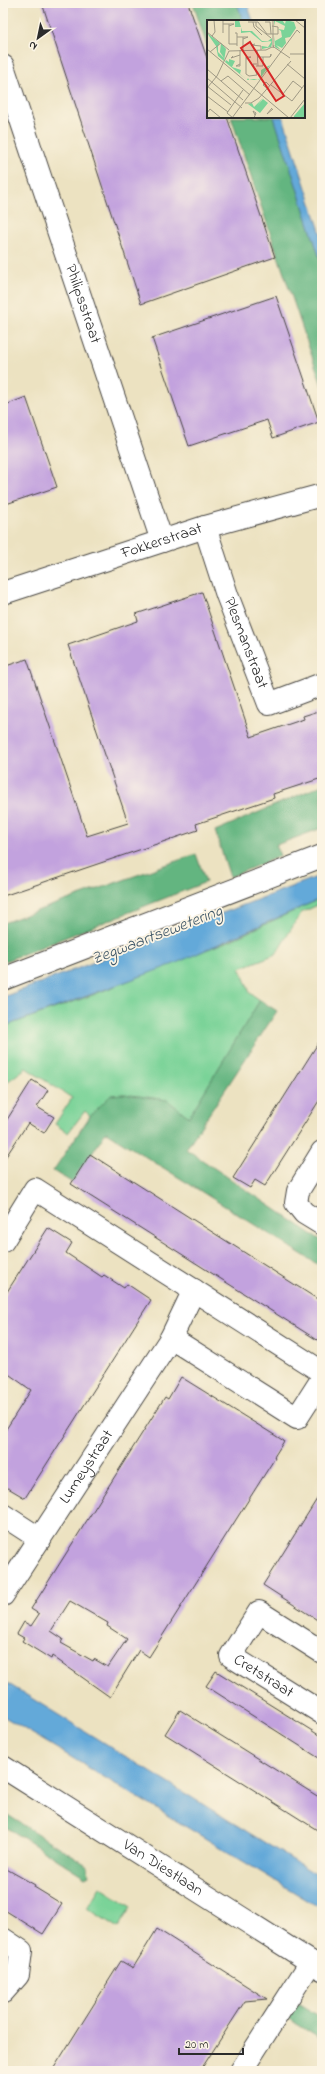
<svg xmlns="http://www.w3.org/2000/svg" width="325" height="2074" font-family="'Indie Flower',sans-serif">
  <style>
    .green { fill: #7ad398; stroke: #527f62 }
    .forest { fill: #63b580; stroke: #477056 }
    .water { fill: #63a9d9; stroke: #476a82 }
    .building { fill: #c2a2de; fill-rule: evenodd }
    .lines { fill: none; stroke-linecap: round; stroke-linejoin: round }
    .street-casing { stroke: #484642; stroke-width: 24 }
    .secondary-casing { stroke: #484642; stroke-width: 24 }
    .street { stroke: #fff; stroke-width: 22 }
    .secondary { stroke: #fff; stroke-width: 22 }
    .labels { text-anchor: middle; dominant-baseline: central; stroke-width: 3.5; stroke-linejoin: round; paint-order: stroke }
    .street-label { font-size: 16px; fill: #2b2b2b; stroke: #fcf5e5 }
    .water-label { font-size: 17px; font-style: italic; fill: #3f5768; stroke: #fcf5e5 }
    .inset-road { fill: none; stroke: #9f9985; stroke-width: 1 }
    .view { fill: #d62828; fill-opacity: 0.15; stroke: #d62828; stroke-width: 2 }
    .inset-edge { fill: none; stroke: #2b2b2b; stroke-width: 2 }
  </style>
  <rect width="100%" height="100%" fill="#fcf5e5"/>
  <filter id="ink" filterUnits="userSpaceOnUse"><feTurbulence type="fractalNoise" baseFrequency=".025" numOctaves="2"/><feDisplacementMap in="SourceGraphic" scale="8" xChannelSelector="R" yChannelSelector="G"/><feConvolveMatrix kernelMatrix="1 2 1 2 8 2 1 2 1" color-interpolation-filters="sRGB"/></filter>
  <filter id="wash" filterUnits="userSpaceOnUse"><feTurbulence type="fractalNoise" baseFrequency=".012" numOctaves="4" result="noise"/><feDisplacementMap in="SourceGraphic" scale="16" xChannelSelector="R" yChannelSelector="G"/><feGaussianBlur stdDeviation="0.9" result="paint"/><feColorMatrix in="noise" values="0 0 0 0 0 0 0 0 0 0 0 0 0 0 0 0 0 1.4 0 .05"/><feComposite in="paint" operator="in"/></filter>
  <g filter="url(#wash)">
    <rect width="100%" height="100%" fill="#ece2c1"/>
    <path class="green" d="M322,898V903L301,913L276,954L240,968L250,993L260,1000L189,1117L167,1100L124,1094L111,1095L90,1116L85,1111L68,1133L55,1124L72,1098L26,1068L3,1085V1027L90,996L231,940Z
      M100,1887L131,1907L118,1928L87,1908Z"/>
    <path class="forest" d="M193,3H237L243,21H208V49Z
      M231,117H274L322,265V386Z
      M322,785V828L276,845L280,856L230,877L215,831Z
      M196,854L206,882L3,962V923Z
      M260,1000L277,1011L186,1149L322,1241V1267L106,1132L73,1183L53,1171L90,1116L111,1095L124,1094L167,1100L189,1117Z
      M3,1812L88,1866L89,1875L85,1877L3,1825Z
      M296,2002L322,2018V2040L286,2017Z"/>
    <path class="water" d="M237,3H247L253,21H243Z
      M274,117H283L322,237V265Z
      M322,875V898L174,964L3,1027V997Z
      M7,1683L322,1878V1909L3,1716V1684Z"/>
    <g id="blocks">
      <path class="building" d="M42,3H188L208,61V117H227L275,257L141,304Z
        M276,296L319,422L273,438L267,420L189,446L152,338Z
        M26,397L57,487L3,505V406Z
        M202,592L251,737L304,719L303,716L322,710V778L273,794L274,798L196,824L198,830L3,896V667L27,659L87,836L128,823L68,645L138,621L136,614Z
        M322,1037V1096L265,1186L255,1180L250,1188L233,1178Z
        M32,1080L48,1090L37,1107L54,1117L44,1133L28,1123L3,1161V1126Z
        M90,1154L322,1302V1343L71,1184Z
        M48,1228L72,1243L66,1253L102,1277L104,1275L124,1288L127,1284L151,1300L25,1498L3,1485V1434L31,1390L3,1370L7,1364L3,1361V1298Z
        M181,1377L284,1441L274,1457L275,1458L149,1657L139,1650L110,1697L52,1656L51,1659L22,1641L24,1638L17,1634L24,1622L31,1626L39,1614L31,1609L165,1397L168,1399ZM70,1601L108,1623L107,1626L127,1639L108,1667L94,1659L93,1661L61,1643L63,1639L51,1631Z
        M322,1491V1623L263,1585Z
        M216,1671L322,1737V1760L206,1686Z
        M180,1710L322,1799V1833L165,1734Z
        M3,1867L35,1885L34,1887L62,1904L43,1934L3,1909Z
        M157,1929L267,1999L245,2001L200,2071H52L121,1961L133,1968Z"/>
    </g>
  </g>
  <g filter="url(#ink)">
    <use href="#blocks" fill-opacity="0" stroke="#484642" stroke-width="1"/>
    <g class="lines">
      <defs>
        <g id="street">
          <path id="s1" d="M3,66L162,541"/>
          <path id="s2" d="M205,527L227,595L269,704L322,684"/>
          <path d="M3,979L322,856"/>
          <path d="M322,1152L298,1191L296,1203L304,1213L322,1224"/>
          <path d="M3,1241L35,1189L322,1372"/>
          <path d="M171,1338L297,1418L322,1379"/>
          <path d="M3,1515L40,1539"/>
          <path id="s3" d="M3,1595L171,1338L194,1290"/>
          <path id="s4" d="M322,1652L259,1612L231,1656L322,1713"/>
          <path d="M3,1939L21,1951L18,1975L3,1992"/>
          <path d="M241,2071L311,1962"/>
        </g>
        <g id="secondary">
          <path id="s5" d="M3,593L205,527L322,495"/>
          <path id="s6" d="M3,1767L322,1969"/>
        </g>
      </defs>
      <use href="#street" class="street-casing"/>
      <use href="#secondary" class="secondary-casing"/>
      <use href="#street" class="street"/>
      <use href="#secondary" class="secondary"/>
    </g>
  </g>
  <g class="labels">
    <g class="street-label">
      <text stroke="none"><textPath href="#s1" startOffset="251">Philipsstraat</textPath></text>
      <text stroke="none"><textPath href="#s5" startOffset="167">Fokkerstraat</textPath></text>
      <text stroke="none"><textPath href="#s2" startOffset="123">Plesmanstraat</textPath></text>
      <text stroke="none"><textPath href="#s3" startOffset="153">Lumeystraat</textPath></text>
      <text stroke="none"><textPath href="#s4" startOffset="165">Cretstraat</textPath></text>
      <text stroke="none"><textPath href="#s6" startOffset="189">Van Diestlaan</textPath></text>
    </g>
    <g class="water-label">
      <text transform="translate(157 935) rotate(-21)">Zegwaartsewetering</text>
    </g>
  </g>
  <g transform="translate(207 20)">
    <rect width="98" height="98" fill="#ece2c1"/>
    <path d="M32,0L35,11H45L55,21H61L65,18V24L64,27L55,29V26L61,27L65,21L55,22L43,12L34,13V7H28V1ZM75,0L78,4L79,0L87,2L89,8L83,17L78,18L79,23L75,28L69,25L74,30L68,27L67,16L68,21L75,17L74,11L71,9L77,10L78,6L68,1V6L67,1ZM0,13L13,23L11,26V32L17,38L13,32L14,23L19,29L17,41L11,36L9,26ZM22,39L28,41L25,47L34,50L33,54L40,60L41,58L42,60L47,59L51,60L54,57V50L63,45L52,60H40L18,42L19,40L22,42ZM56,78L50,86L56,79L61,83L53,93L41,84L45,83L47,87ZM98,83V98H87V96Z" fill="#7ad398"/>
    <path class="inset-road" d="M16,0V13M66,0V28L67,25M88,0L98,8M41,2H46L47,7L55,15M46,2H51L60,14H71V7L65,6M49,2V6L64,18M58,2H63L64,14M16,4H27L22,6M22,4V24H30M0,12L22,30M28,13H30V26M5,16L8,12L7,0M30,17H41L36,19M36,17V30M48,24L44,25L54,26V30M67,27L83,38M0,29L82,98M33,30V46H29L33,44M50,30L51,46M22,31L59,30L65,27M3,32L14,23M83,34H98M26,36L24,38L33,35M50,37H63L64,34V36L63,37M39,39L44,37H39V54L42,56L50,55L46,44H50M80,44L98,59M49,46H56V37M0,49L36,80M0,58L35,88M14,61L21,56L43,75M64,65L85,81L98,64M0,66L24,85M0,68L10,56L22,31M61,69L56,65L59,62L63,66M76,74L86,61L95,68M0,76L21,92M38,83H44L52,78L84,41M65,88L60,94L66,89M0,93L3,89L14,98M25,98L90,10L93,13M26,98L20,93L36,70M47,98L49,93L46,91L48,95M83,98L98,79"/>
    <path class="view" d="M43,22L77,76L69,81L34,28Z"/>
    <rect width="98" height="98" class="inset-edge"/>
  </g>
  <rect width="325" height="2074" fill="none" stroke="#fcf5e5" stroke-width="16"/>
  <g transform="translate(38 38) rotate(213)" stroke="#fcf5e5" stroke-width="3" paint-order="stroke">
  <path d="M0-3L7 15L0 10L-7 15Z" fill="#2b2b2b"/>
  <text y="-6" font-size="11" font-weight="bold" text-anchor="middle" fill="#2b2b2b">N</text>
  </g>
  <path d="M179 2048v6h64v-6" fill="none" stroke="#2b2b2b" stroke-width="2"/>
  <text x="185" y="2048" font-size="12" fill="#2b2b2b" stroke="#fcf5e5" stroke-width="3" paint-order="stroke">20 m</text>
</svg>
